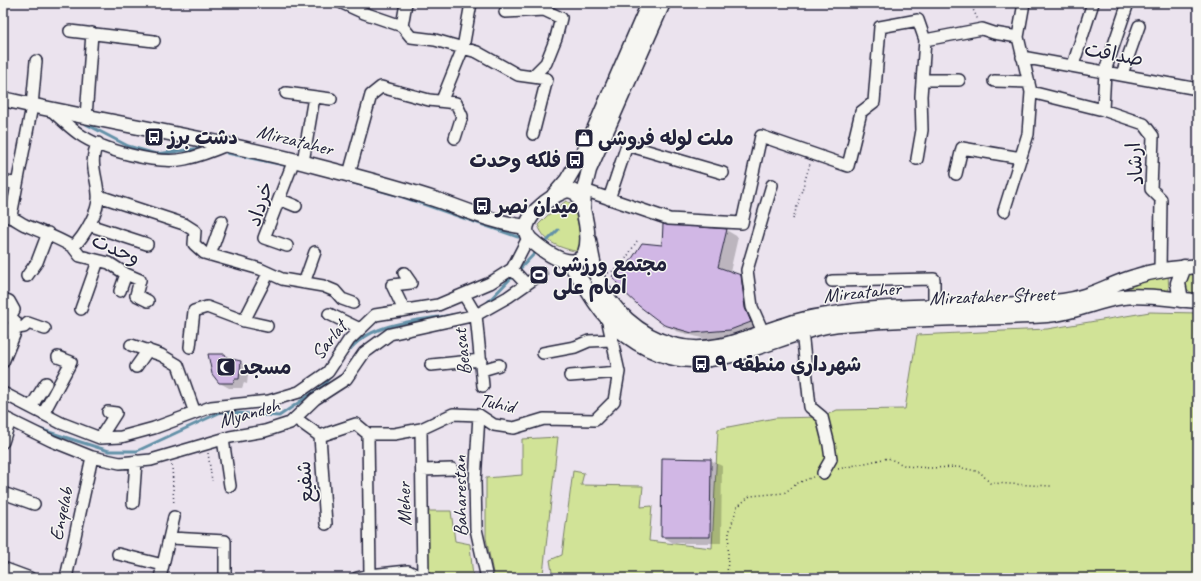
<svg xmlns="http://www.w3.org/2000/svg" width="1201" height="581" font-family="Caveat,'Playpen Sans Arabic',sans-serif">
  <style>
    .green { fill: #d1e397; stroke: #7a8269 }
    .shadow { fill: #0003 }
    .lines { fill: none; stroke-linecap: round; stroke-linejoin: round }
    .stream { stroke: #6491a8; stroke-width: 3 }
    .building { fill: #d1b7e5; stroke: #22223b }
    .minor-casing { stroke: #22223b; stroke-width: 14 }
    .major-casing { stroke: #22223b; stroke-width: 17 }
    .path { stroke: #22223b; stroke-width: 1.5; stroke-dasharray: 1 3; stroke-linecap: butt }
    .minor { stroke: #f6f6f2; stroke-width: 11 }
    .major { stroke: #f6f6f2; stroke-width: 14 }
    .labels { text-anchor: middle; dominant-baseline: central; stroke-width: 3; stroke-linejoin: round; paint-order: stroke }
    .street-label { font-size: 20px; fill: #22223b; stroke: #f6f6f2 }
    .poi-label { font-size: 20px; font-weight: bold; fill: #22223b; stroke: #f6f6f2; text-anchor: start }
  </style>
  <rect width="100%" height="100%" fill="#ebe3ee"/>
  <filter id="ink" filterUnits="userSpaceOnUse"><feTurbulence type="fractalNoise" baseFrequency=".025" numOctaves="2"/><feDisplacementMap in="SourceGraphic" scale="8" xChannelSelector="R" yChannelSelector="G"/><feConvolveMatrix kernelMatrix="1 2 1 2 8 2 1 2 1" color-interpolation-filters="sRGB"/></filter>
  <g filter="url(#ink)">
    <path class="green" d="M566,201L572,204C578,221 582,235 579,252C561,248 545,244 538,225L547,216Z
      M1198,272V293H1192L1185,288L1188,274Z
      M1168,274L1169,292L1107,294L1152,278Z
      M1150,312L1198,313V578H553L550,560L562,555L573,471L584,473L581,485L643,486L641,507L652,506L649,541L712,548L718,429L775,418L822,417L837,410L905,409L917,335L1047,329Z
      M558,437L543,574L519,578H494L486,538V478L522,475V439Z
      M425,511H451L455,541L470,544L473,578H429Z"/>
    <path class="shadow" d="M726,230L738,237L730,272L752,283L762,328L742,336L705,339L676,331L664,324L663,246Z
      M225,355L249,367L247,384L244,383L242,388H229L220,383Z
      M710,460L722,466L721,543H673L662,536Z"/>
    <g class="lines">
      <path class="stream" d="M82,122L128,146L156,154L202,148
        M227,153L284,165
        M347,181L403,197L518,237
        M543,245L558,230
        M485,305L537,251
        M347,353C369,322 418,321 452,315
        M36,428L109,451H137L221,412L279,416L323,386L331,375"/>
    </g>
    <path class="building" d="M663,224L727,229L718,267L741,275L745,308L751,322L730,330L692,333L664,325L639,306L621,289L612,276L626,268L642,243L662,245Z
      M208,354H225L227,358L241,361L239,379H235L233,383H219L212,374Z
      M662,458L711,459L710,537H661Z"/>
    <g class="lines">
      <defs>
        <path id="minor" d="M342,3L364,13L402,26
          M406,3L402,26L411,37L435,40L477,52L518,75L547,79L533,134
          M505,12L544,10L561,18L556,38L546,63L532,77
          M70,31L154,41
          M1022,57L1198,89
          M1073,65L1093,3
          M1122,74L1139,26
          M922,80H959
          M994,81L1029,82
          M1031,92L1103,110L1144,124L1153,136L1151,189L1161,199L1160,271
          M286,93L331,99
          M442,100L463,48L471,3
          M51,110C60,118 69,127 79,134C102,150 157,165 185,159C200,156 215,150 229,144
          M1103,110L1105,71L1128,3
          M86,117L92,33
          M917,159L922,130L921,96L925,40
          M303,162L314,97
          M349,174L371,95L381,87L429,100L456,103L462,116L455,138
          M956,174L962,148L1021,158
          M3,181L17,184
          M584,190L669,219L742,223L761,136L848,166L861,112L874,102L880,27L918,20L925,40L982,29L994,33L1018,37
          M99,196L184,224L195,231L194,244L204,253L260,269L282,279L323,286L335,291L342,299L353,303
          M279,199L296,206
          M609,199L627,145L723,173
          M1004,211L1028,134L1031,92L1018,37L1024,3
          M3,216C13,216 17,221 25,225C42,232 58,238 73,247C84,237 100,210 98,194C97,176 88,161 98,143
          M11,216L32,106L36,61
          M89,225L147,244
          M287,246L264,238L294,160
          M73,247L80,256L109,263L126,274L140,280L136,295L148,301
          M210,255L222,221
          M512,269L526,284
          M404,273L411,283L392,285L404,310
          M27,276L37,262L48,233
          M832,281L934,279V306
          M304,283L315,252
          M120,291L126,274
          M464,295L476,315L483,386
          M4,299L9,301L14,310L10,317L15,321L10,331L13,332
          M81,309L98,261
          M329,314L360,329
          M244,321L268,274
          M802,331L810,407L822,417L829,445L831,459L823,473
          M763,332L752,307L747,270L772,185
          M131,345L161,355L178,365L195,413
          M190,347L194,311L207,307L244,321L267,326
          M543,353L575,347L589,341L612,340
          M3,362L17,328L24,327L28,323L45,329
          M431,365L481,360
          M136,367L148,350
          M482,370L499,365
          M570,376L619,372
          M3,393L61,423L100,438L121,437L154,428L211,407L269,401L299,392L328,372L349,340L375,315L438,305L490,283L512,269L528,238
          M31,407L46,383
          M43,414L71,362L58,357
          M479,415L475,482L476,529L486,574
          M3,417L52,441L92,457L120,463L151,460L230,437L265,431L290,423L315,399L346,379L364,353L390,334L476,315L508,297L541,274
          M295,418L320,436L356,424L368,434H394L421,429L453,414L479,415L494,425L514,428L544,419L595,420L614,401L619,372L607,318
          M421,429L423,578
          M368,434L370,575
          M320,436L326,524
          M100,438L116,413L108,412
          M223,439L230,486
          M3,442L10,420
          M422,470L452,469
          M3,493L34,504
          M133,503L136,461
          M171,538L225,541V578
          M118,554L163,565
          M3,568L30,578
          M66,578L92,457
          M160,578L174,517
          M357,578L370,575L408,571L422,578"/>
        <path id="major" d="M3,99C108,123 216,139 320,167C359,177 398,187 437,200C466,210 495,223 526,227
          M569,190C572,191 575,192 577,194C583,202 584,214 586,223C595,278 559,265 531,240C512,224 553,192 569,190Z
          M554,195L567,180L587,146L649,3
          M583,209L584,190L589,170L663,3
          M589,240C591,252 593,265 597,277C609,309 640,336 673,345C713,356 748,336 785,325C799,320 814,317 828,315C906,301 985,310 1063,301C1089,298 1110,284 1134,277C1155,270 1177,268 1198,266
          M569,262C578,275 586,288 595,302C612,328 639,349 670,357C725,371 779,333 832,325C845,323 857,323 870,322C929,317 988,319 1047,315C1075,313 1097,300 1123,297C1148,294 1173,300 1198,301
          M1181,300L1178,283L1184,267"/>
      </defs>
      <use href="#minor" class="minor-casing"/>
      <use href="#major" class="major-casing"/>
      <path class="path" d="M970,3L978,20
        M793,219L810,164
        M608,273L620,268L637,241
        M208,453L212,481
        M172,465L174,508
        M838,469L888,458L906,466L929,468L958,467L980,472L990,483L1051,486
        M727,578L729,533L737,507L750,496L784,493L798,483L813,477"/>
      <use href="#minor" class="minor"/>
      <use href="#major" class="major"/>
    </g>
  </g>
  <defs>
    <symbol id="bus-square" viewBox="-11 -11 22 22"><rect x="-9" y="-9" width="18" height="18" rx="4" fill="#22223b" stroke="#f6f6f2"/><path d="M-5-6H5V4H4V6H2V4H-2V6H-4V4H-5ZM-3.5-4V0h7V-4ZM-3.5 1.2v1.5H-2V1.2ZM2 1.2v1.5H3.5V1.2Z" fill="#fff"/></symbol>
    <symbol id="shop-square" viewBox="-11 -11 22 22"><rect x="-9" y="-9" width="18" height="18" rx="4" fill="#22223b" stroke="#f6f6f2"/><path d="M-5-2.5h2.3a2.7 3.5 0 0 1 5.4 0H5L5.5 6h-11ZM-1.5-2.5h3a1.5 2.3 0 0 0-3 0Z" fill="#fff"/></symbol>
    <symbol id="stadium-square" viewBox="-11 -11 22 22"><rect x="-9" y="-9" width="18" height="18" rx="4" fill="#22223b" stroke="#f6f6f2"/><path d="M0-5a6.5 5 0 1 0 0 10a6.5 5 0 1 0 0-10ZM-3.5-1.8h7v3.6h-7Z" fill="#fff"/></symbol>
    <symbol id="mosque-square" viewBox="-11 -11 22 22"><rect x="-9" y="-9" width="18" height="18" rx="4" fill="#22223b" stroke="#f6f6f2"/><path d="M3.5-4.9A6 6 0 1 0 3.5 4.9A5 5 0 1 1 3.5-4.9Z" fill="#fff"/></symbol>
  </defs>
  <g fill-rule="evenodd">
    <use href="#bus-square" x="143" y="126" width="22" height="22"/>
    <use href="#shop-square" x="573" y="127" width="22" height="22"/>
    <use href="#bus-square" x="564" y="149" width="22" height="22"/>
    <use href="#bus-square" x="471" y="195" width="22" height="22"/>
    <use href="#stadium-square" x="528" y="264" width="22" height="22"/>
    <use href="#bus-square" x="690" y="353" width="22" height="22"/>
    <use href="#mosque-square" x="215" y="356" width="22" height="22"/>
  </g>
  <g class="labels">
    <g class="street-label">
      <text transform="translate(1114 54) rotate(11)">صداقت</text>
      <text transform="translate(295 140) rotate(14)">Mirzataher</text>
      <text transform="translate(1135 164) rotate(-95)">ارشاد</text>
      <text transform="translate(260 204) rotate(-72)">خرداد</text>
      <text transform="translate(116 249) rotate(24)">وحدت</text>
      <text transform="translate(862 292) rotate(-6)">Mirzataher</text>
      <text transform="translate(992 296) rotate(-2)">Mirzataher Street</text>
      <text transform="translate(329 340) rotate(-51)">Sarlat</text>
      <text transform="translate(462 352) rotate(-96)">Beasat</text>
      <text transform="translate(497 403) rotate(12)">Tuhid</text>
      <text transform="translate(249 413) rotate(-16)">Myandeh</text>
      <text transform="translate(305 482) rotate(-94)">شفیع</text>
      <text transform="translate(460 496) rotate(-91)">Baharestan</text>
      <text transform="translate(404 504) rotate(-91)">Meher</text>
      <text transform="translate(61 514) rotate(-78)">Enqelab</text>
    </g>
    <g class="poi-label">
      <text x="168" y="137">دشت برز</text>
      <text x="598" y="138">ملت لوله فروشی</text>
      <text x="561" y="160" text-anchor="end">فلکه وحدت</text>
      <text x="496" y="206">میدان نصر</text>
      <text x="553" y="264">مجتمع ورزشی<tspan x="553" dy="23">امام علی</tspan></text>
      <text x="715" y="364">شهرداری منطقه ۹</text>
      <text x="240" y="367">مسجد</text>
    </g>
  </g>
  <rect width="1201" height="581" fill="none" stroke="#f6f6f2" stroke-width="16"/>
  <rect x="8" y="8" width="1185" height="565" fill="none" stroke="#22223b" stroke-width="1.5" filter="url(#ink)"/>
</svg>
